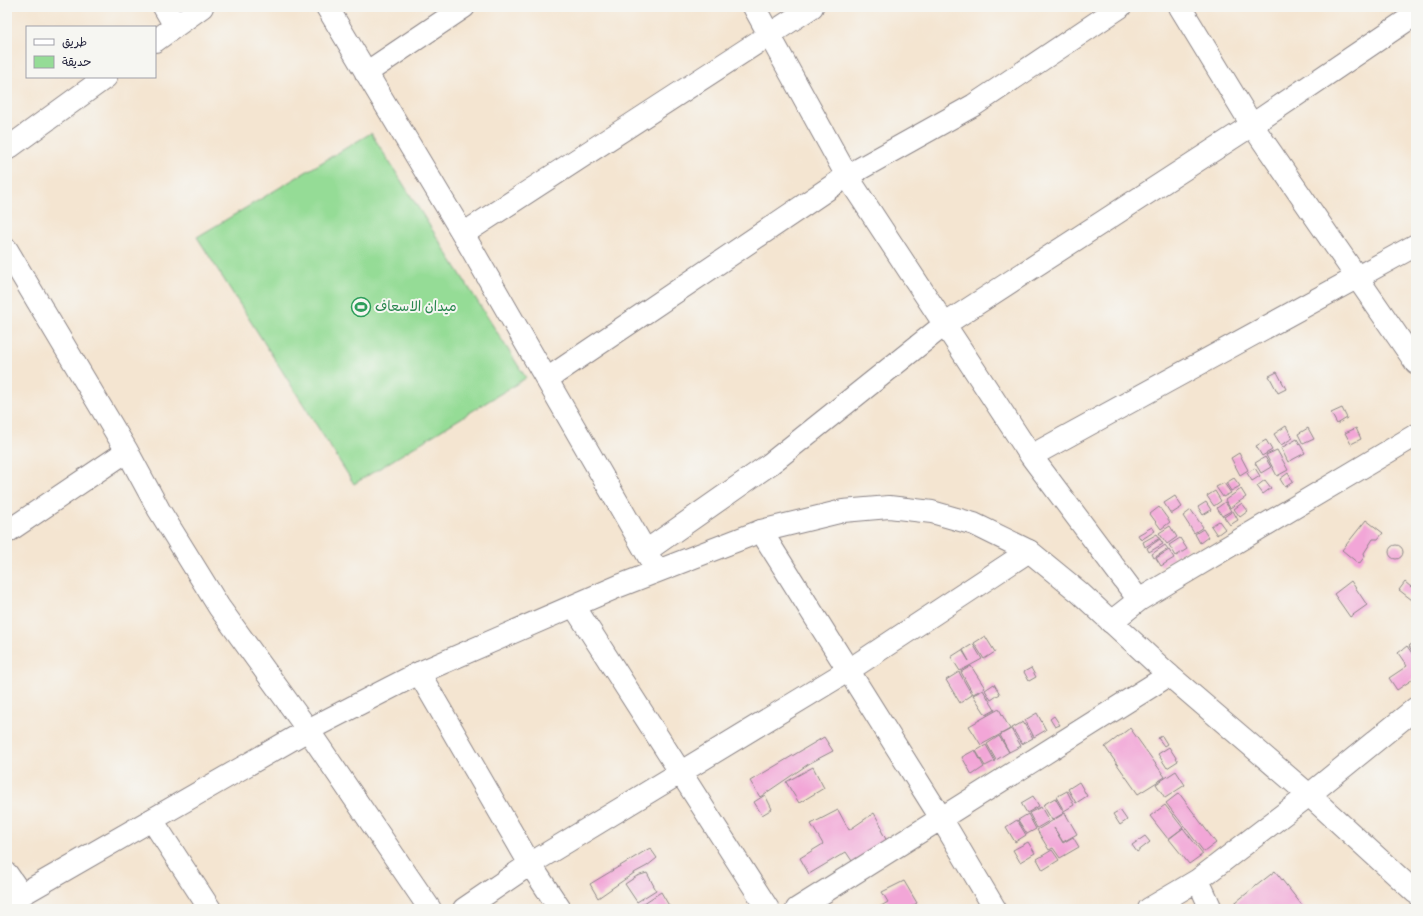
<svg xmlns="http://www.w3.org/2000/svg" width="1423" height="916" font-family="'Indie Flower','Playpen Sans Arabic',sans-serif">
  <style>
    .green { fill: #95dc96; stroke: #5c7f68 }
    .building { fill: #f2a6d7 }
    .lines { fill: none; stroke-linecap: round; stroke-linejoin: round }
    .minor-casing { stroke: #8b8486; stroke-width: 24 }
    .major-casing { stroke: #8b8486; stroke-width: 24 }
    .highway-casing { stroke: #8b8486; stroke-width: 24 }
    .minor { stroke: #fff; stroke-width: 22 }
    .major { stroke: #fff; stroke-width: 22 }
    .highway { stroke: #fff; stroke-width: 22 }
    .labels { text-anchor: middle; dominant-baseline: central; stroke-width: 4; stroke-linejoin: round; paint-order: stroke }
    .leisure-label { font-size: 14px; fill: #27864d; stroke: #f6f6f2; text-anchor: start }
  </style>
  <rect width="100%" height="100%" fill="#f6f6f2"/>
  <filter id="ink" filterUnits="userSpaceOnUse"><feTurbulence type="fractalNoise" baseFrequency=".025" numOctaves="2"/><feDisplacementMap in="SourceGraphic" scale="8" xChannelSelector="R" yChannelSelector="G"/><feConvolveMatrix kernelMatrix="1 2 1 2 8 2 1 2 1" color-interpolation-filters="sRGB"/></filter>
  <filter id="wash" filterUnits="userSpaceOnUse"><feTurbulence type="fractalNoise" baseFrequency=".012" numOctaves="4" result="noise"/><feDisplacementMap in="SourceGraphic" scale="16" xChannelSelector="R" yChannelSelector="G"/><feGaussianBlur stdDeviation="0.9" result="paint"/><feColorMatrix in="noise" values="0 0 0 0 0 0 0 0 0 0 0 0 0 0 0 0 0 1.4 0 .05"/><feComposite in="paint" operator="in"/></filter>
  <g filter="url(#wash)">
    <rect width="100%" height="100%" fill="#f4e5d1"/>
    <path class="green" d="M371,133L526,378L354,484L197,237Z"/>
    <g id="blocks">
      <path class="building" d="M1277,372L1286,389L1278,393L1269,376Z
        M1342,408L1347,418L1337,424L1331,413Z
        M1286,426L1293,438L1281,445L1274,434Z
        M1308,428L1314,439L1303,444L1298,434Z
        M1356,428L1361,439L1351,444L1345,433Z
        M1297,439L1305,453L1288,462L1281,448Z
        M1266,440L1272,450L1262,456L1256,446Z
        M1277,450L1288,470L1277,476L1266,455Z
        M1239,453L1248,470L1240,475L1231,458Z
        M1265,457L1271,467L1261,473L1255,463Z
        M1255,468L1260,476L1252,481L1247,473Z
        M1288,473L1293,482L1285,487L1280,479Z
        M1234,478L1240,486L1231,491L1226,483Z
        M1265,480L1271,488L1263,494L1257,486Z
        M1224,483L1231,493L1223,497L1216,487Z
        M1241,489L1246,497L1230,508L1225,500Z
        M1215,491L1221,501L1214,506L1207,496Z
        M1175,496L1182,507L1171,514L1164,503Z
        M1206,502L1211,510L1203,515L1198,507Z
        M1225,502L1231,511L1222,516L1217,508Z
        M1242,503L1248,511L1240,517L1234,509Z
        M1159,507L1170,522L1161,529L1150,514Z
        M1191,510L1203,527L1194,533L1183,516Z
        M1233,511L1238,520L1230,525L1224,517Z
        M1366,520L1383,533L1378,539H1373L1364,553L1365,556L1359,564L1342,550Z
        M1219,521L1225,529L1217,535L1211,526Z
        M1170,526L1177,537L1167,544L1159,533Z
        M1152,527L1155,531L1141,540L1138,535Z
        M1203,529L1208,537L1200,543L1195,534Z
        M1157,534L1160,538L1145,547L1143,542Z
        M1180,538L1187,549L1176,556L1169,545Z
        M1160,539L1163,544L1149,552L1147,548Z
        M1165,545L1168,549L1154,558L1152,554Z
        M1389 552a7 7 0 1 1 14 0a7 7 0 1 1-14 0Z
        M1169,550L1174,558L1161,566L1156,558Z
        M1351,581L1367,605L1350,617L1334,594Z
        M1416,581V603L1399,590L1405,582L1411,587Z
        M985,636L995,652L984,659L974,643Z
        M1416,641V657L1409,646Z
        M973,644L982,659L960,671L951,657L962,650L969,661L963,650Z
        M1407,646L1416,659V677L1397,690L1389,678L1407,666L1398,653Z
        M971,666L985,688L973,694L961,672Z
        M1031,668L1036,677L1029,681L1024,672Z
        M959,672L972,695L960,703L946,680Z
        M994,684L1000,694L991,700L985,690Z
        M983,690L995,710L986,715L973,695Z
        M999,709L1010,729L981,745L969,726Z
        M1037,713L1046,730L1034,737L1025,720Z
        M1054,716L1060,725L1055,727L1050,719Z
        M1023,722L1033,738L1022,744L1012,728Z
        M1130,728L1165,777L1138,794L1105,747Z
        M1011,729L1021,746L1009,752L1000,735Z
        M999,736L1009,752L996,760L987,744Z
        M1162,736L1167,744L1164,746L1158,738Z
        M824,737L833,751L810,763L760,797L750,781Z
        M986,745L995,761L985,766L976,751Z
        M1169,747L1178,761L1167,768L1158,754Z
        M975,750L984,767L972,775L962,757Z
        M813,767L824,788L799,803L786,782Z
        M1176,771L1185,785L1165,798L1156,784Z
        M1079,782L1087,796L1076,803L1068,789Z
        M1067,791L1074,805L1064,811L1056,797Z
        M1179,793L1216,843L1204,852L1166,803Z
        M765,795L772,809L762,815L754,802Z
        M1033,796L1039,806L1027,813L1021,803Z
        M1055,798L1064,813L1052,820L1043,805Z
        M1165,805L1183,828L1168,839L1150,816Z
        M1041,807L1049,821L1037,828L1029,813Z
        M838,810L849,830L874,813L883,829L881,830L888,843L854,864L846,852L809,874L800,858L823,844L811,824Z
        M1120,810L1127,820L1120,825L1113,814Z
        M1065,813L1077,834L1063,842L1054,828L1063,843L1073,837L1079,847L1060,858L1053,848L1049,850L1037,830Z
        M1028,814L1036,829L1027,834L1018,820Z
        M1017,820L1026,835L1015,842L1006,827Z
        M1183,828L1203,854L1189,864L1169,839Z
        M1145,836L1150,842L1137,852L1132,845Z
        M1028,842L1035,853L1020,862L1013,850Z
        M650,848L657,858L647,866L634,873L598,898L590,884Z
        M1052,850L1059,860L1043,870L1037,859Z
        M1275,871L1305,909H1227Z
        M647,873L656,890L637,902L625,884L637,876Z
        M904,881L917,903L908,909H876L888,902L882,892Z
        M661,892L671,909H658L655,905L657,909H639L638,907Z"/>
    </g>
  </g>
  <g filter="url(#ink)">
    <use href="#blocks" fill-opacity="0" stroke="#8b8486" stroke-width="1"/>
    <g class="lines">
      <defs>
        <path id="minor" d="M164,7L175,26
          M327,7L463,234L653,564
          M754,7L847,176L1031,456L1139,600
          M1180,7L1252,125L1416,363
          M155,41L202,7
          M366,73L464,7
          M7,149L106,77
          M463,234L812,7
          M7,250L127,451L159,510L219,607L308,730L430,909
          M547,379L847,176L974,105L1120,7
          M1031,456L1416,245
          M761,531L941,818L995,909
          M7,532L127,451
          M646,551L770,464L944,325L1252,125L1416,14
          M574,606L768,909
          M1111,622L1139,600L1416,435
          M419,673L530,864L560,909
          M152,820L210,909
          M7,874L21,894
          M1198,880L1211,909
          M464,909L530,864L849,670L1029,551
          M797,909L1169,675
          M1149,909L1198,880L1309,795"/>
        <path id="major" d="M1309,795L1416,893"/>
        <path id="highway" d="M7,903L308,730L419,673L619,586L761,531L843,511L889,507L932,512L974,524L1029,551L1079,592L1169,675L1309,795L1416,708"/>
      </defs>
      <use href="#minor" class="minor-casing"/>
      <use href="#major" class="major-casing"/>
      <use href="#highway" class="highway-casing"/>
      <use href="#minor" class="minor"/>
      <use href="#major" class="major"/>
      <use href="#highway" class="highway"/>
    </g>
  </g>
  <defs>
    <symbol id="stadium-ring" viewBox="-11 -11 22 22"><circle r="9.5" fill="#f6f6f2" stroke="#2e9e5b" stroke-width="1.5"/><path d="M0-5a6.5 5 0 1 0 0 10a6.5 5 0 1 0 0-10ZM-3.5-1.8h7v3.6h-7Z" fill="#2e9e5b"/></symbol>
  </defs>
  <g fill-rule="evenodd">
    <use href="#stadium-ring" x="350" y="296" width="22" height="22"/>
  </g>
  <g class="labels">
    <g class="leisure-label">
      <text x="375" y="307">ميدان الاسعاف</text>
    </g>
  </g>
  <rect width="1423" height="916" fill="none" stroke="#f6f6f2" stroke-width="24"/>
  <rect x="26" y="26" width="130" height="52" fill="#f6f6f2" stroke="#a1a1a9"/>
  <rect x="34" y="39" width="20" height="6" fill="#ffffff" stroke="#a1a1a9"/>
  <text x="62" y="46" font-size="12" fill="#22223b">طريق</text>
  <rect x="34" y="56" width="20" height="12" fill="#95dc96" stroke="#a1a1a9"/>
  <text x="62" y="66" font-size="12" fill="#22223b">حديقة</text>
</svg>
